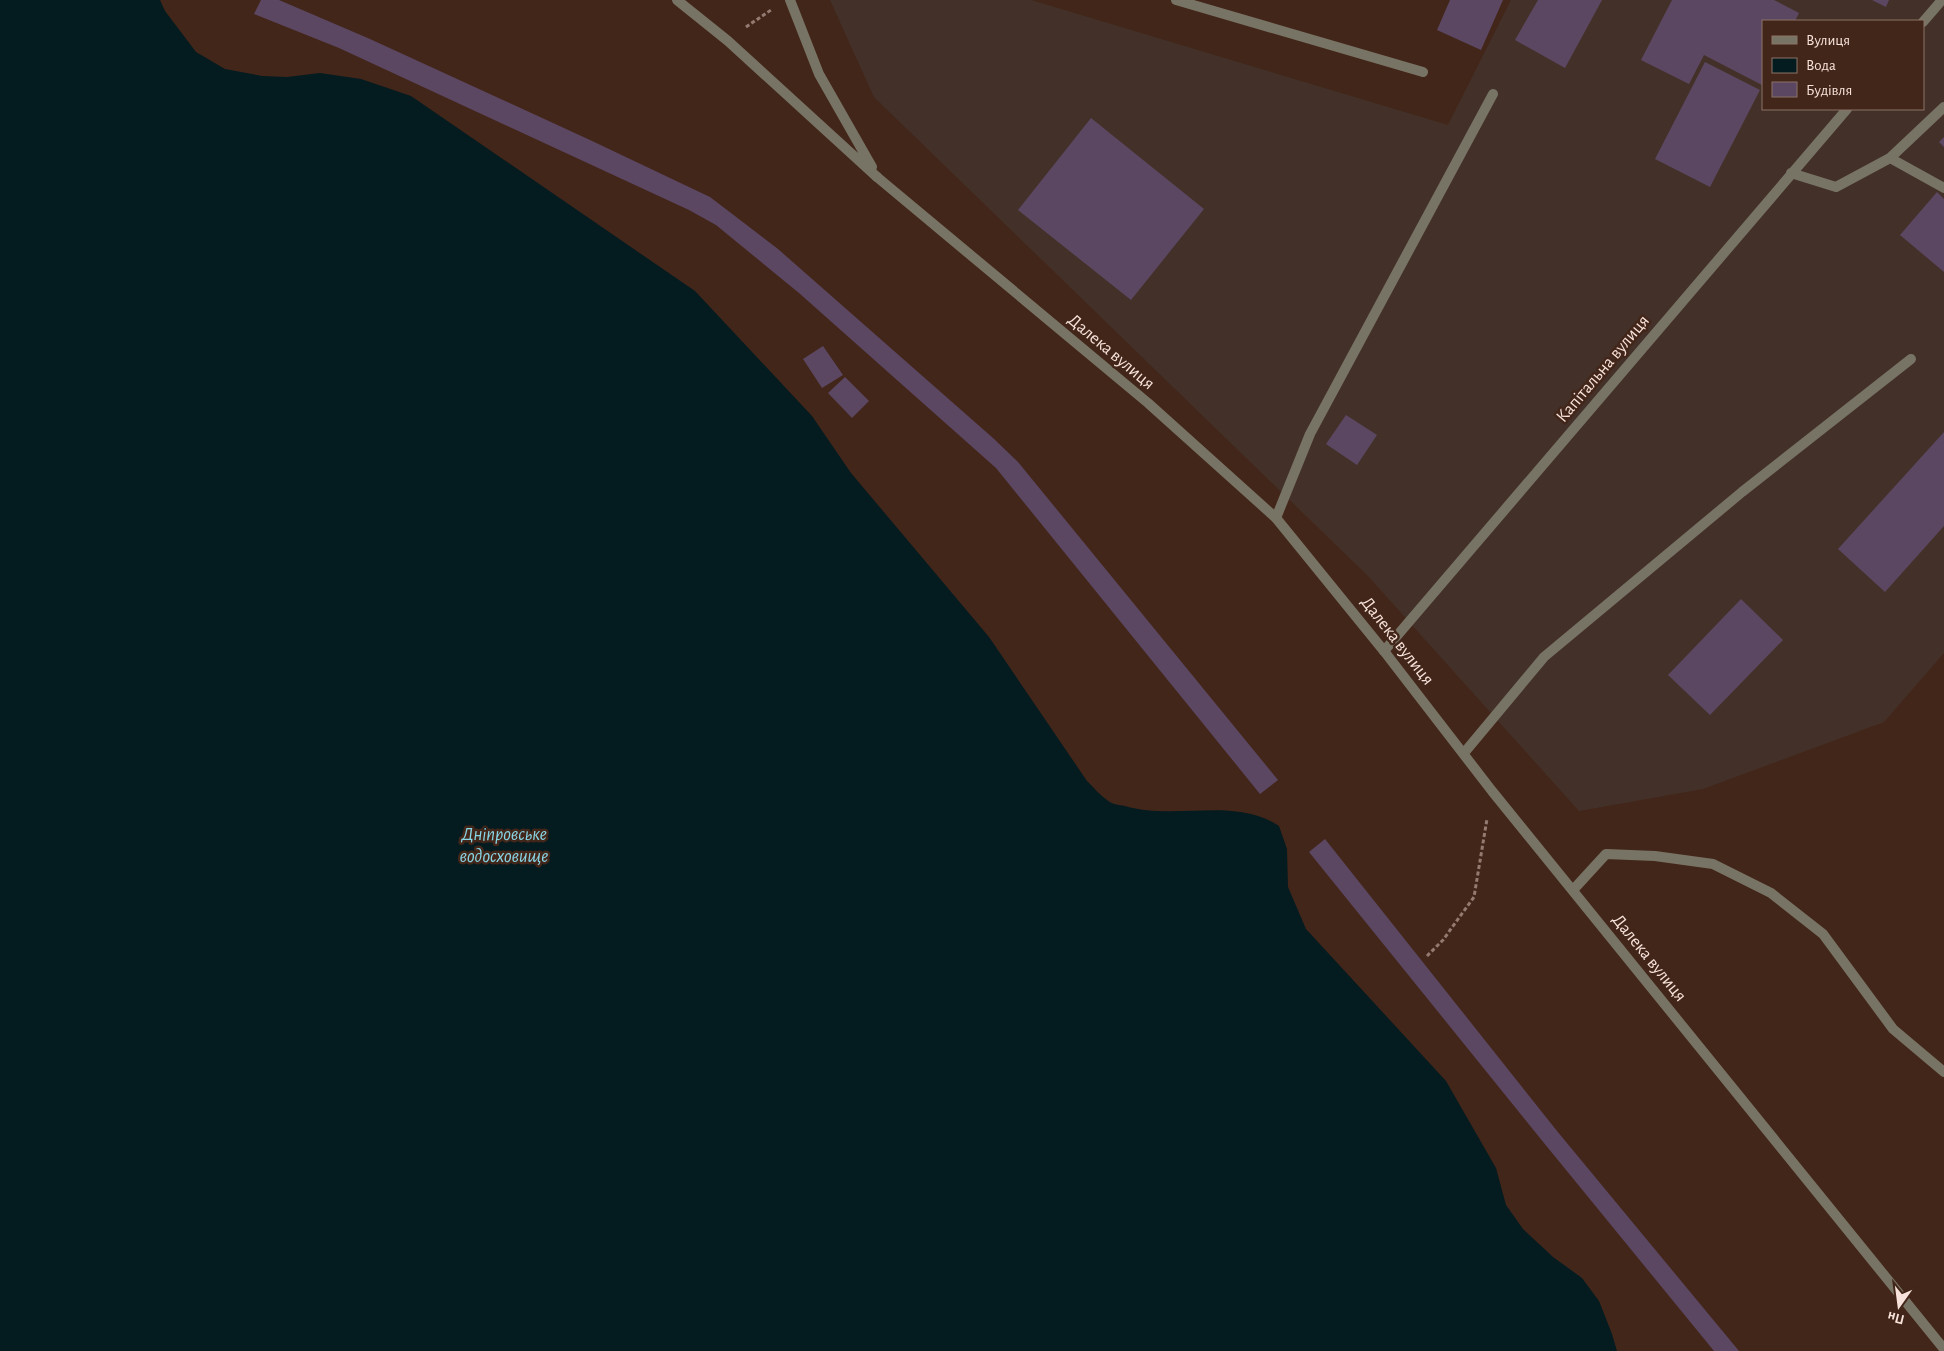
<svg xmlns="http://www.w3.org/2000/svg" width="1944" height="1351" font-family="'Alegreya Sans',sans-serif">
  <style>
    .industrial { fill: #433129; fill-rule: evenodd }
    .water { fill: #041b20 }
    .building { fill: #5b4762 }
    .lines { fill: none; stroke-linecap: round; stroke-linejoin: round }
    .path { stroke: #947b71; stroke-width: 3; stroke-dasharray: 4 2.5; stroke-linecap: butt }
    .service { stroke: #787465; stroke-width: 10 }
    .minor { stroke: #787465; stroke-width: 10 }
    .tertiary { stroke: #787465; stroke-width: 10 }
    .labels { text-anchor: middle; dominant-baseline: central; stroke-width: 5; stroke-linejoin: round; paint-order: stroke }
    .street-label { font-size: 18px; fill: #f7e3db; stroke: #43261a }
    .water-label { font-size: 19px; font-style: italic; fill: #87d6e6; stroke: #43261a }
  </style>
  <rect width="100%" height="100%" fill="#43261a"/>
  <path class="industrial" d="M830,0H1031L1448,125L1511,0H1944V653L1884,722L1703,789L1579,811L1368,576L874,97ZM1763,21H1923V109H1763Z"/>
  <path class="water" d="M0,0H160L165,11L196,52L225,69L262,76L287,77L320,73L361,79L411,96L695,291L812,416L851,473L989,637L1087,781C1093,787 1100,795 1107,800C1111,804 1119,805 1125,806C1175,821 1234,796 1279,826L1287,849L1288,887L1306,929L1446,1081L1496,1168L1506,1205L1523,1229L1553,1257L1582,1278L1599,1301L1612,1334L1617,1351H0Z"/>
  <path class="building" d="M261,0H279L370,39L590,140L710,197L778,249L993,438L1018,462L1278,780L1260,794L996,468L799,293L716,225L689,210L339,48L254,14Z
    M1450,0H1503L1481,50L1437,30Z
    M1538,0H1602L1565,68L1515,40Z
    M1672,0H1774L1799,13L1795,21H1763L1762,85L1704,55L1689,84L1641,60Z
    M1872,0H1889L1886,7Z
    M1705,62L1760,90L1710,187L1655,159Z
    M1091,118L1204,209L1131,300L1018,210Z
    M1944,137V147L1939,142Z
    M1937,192L1944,199V272L1900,235Z
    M823,346L843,375L822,388L803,359Z
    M845,377L869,401L852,418L828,393Z
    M1346,415L1377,435L1357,465L1326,444Z
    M1944,432V526L1885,592L1838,549Z
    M1741,599L1783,640L1710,715L1668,675Z
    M1325,839L1557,1131L1739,1351H1714L1544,1143L1309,852Z"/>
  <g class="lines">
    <path class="path" d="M746,27L771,10
      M1427,956L1443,940L1474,897L1487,819"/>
    <path class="service" d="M1176,0L1423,72
      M1890,158L1944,188
      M1791,173L1836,187L1890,158L1944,107
      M1276,518L1310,434L1493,94
      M1464,753L1544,657L1742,492L1911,359"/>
    <path class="minor" d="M677,0L728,41L877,177
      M790,0L819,74L872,167
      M1923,22L1942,0
      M1384,651L1847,109
      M1573,890L1606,854L1655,856L1713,864L1771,893L1823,934L1893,1029L1944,1072"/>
    <path class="tertiary" d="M877,177L1148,403L1276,518L1384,651L1492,791L1944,1349"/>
  </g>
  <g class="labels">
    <g class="street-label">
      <text transform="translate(1111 352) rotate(40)">Далека вулиця</text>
      <text transform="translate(1603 369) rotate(-50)">Капітальна вулиця</text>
      <text transform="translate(1397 641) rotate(52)">Далека вулиця</text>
      <text transform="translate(1649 958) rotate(51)">Далека вулиця</text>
    </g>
    <g class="water-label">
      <text x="504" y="834">Дніпровське<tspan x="504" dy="22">водосховище</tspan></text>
    </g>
  </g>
  <rect x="1762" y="20" width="162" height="90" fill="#43261a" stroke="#8b7267"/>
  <rect x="1772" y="36" width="25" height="8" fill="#787465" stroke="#8b7267"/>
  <text x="1806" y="45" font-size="15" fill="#f7e3db">Вулиця</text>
  <rect x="1772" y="58" width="25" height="15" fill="#041b20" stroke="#8b7267"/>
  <text x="1806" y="70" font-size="15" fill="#f7e3db">Вода</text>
  <rect x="1772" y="82" width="25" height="15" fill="#5b4762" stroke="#8b7267"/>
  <text x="1806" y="95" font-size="15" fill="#f7e3db">Будівля</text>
  <g transform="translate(1899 1306) rotate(194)" stroke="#43261a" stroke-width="4" paint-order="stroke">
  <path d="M0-4L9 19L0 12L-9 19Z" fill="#f7e3db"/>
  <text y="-8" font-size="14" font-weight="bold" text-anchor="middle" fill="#f7e3db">Пн</text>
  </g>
</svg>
